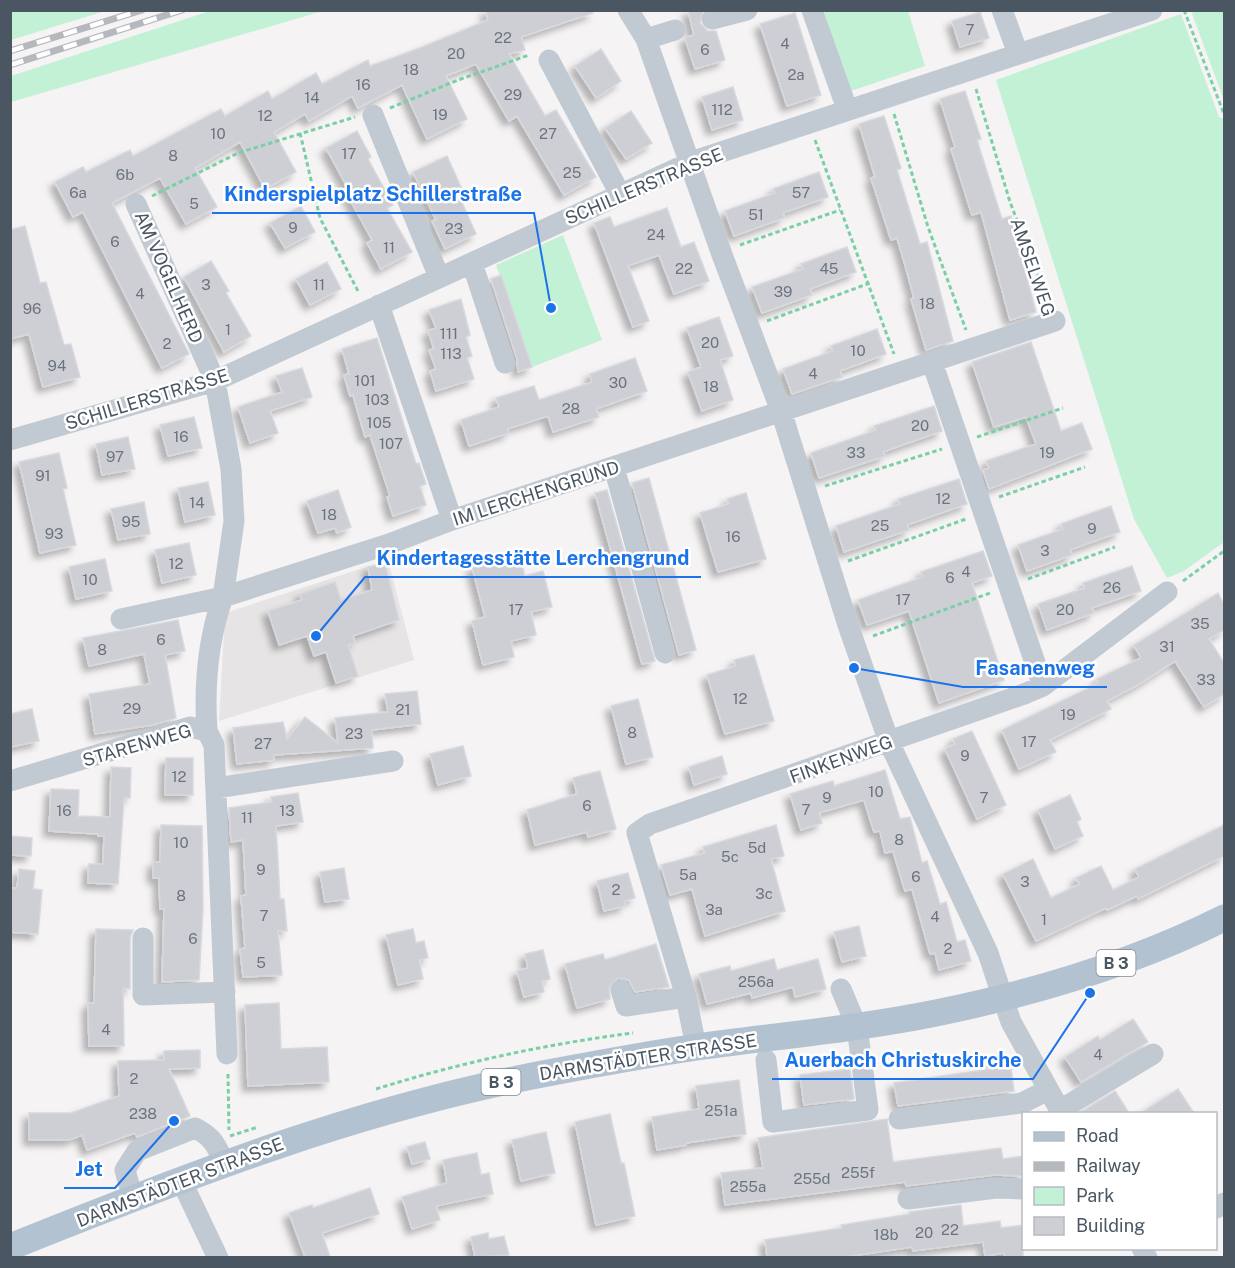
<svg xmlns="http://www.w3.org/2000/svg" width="1235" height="1268" font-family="'Public Sans',sans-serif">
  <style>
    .education { fill: #e6e4e5 }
    .green { fill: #c3f1d5 }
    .building { fill: #cdcfd5; stroke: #d7d9de; stroke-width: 1.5; filter: url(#shadow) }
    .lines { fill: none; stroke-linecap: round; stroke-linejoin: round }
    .path { stroke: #7ad0a6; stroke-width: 3; stroke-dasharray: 4.5 3; stroke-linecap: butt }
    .minor { stroke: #c1cad2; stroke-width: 21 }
    .major { stroke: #b3c2d1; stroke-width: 27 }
    .rail-casing { stroke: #b5b8bd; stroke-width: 7 }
    .rail { stroke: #fff; stroke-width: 4.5; stroke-dasharray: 14; stroke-linecap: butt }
    .labels { text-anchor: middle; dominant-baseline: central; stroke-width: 5; stroke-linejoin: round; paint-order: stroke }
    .number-label { font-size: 15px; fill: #6b747e }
    .shield { fill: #fff; stroke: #808990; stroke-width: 1.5 }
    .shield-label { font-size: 16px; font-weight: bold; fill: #4a5661 }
    .street-label { font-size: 18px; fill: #4a5661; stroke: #fff }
    .leader { fill: none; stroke: #1a73e8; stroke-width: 2 }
    .callout-dot { fill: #1a73e8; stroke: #fff; stroke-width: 2 }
    .callout-label { font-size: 20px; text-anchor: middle; font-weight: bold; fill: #1a73e8; stroke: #fff; stroke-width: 5; stroke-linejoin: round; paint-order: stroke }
  </style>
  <defs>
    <filter id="shadow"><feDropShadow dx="-5.5" dy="5.5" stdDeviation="3" flood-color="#0004"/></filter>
  </defs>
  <rect width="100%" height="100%" fill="#f5f3f3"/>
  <path class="education" d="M388,560L414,660L219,721L225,613Z"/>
  <path class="green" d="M11,10H105V11L11,40Z
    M213,10L323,11L11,102V76Z
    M824,11H908L925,66L848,92Z
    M1191,11H1224V100Z
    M1181,14L1219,117L1224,119V542L1184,571L1167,578L1134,519L996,80Z
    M563,235L602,340L532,367L496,265Z"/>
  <path class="building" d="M486,10H592L593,13L521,37L525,50L509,54L545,116L556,110L596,177L564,195L517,116L509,121L476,64L446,76L467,119L427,139L402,85L358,108L352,96L309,121L305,114L274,132L296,172L265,189L240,142L195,168L217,207L186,224L160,178L112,203L189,354L162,368L83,212L73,217L55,182L83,167L86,172L130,150L133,156L221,109L225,116L268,91L272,99L316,73L322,84L368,60L370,66L420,48L488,20Z
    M688,10H703L700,23L708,31H716L725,60L695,69L685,38L694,35Z
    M980,12L989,38L960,47L952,21Z
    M795,13L821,95L787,106L760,24Z
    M601,49L621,81L596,98L575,66Z
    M733,87L743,120L712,130L702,97Z
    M965,91L981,139L977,140L1002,219L1011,216L1036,312L1010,320L981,212L972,215L951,149L955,147L940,99Z
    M631,111L652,143L626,159L605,128Z
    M884,116L901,168L897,170L920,244L927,242L953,341L926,350L911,299L914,298L905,265L897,238L891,240L871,178L875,177L859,124Z
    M357,131L371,157L368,159L393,205L387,208L412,252L381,269L367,243L372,240L348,196L351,194L326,148Z
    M447,156L462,189L457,191L476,234L445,249L432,221L436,220L413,172Z
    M819,172L828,197L783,213L784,218L734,236L725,211L775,193L773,189Z
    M301,206L315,232L285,248L270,223Z
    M667,208L681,247L694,242L709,281L674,294L659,255L628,266L649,321L633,327L594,223L610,217L614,227Z
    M25,226L40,283L46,282L64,345L71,344L80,377L43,387L29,334L10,339V230Z
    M847,247L856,272L810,289L812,295L762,313L752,287L803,269L801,264Z
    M211,261L229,291L226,293L251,336L224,352L184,277Z
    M327,262L341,289L310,305L296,279Z
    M501,275L532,367L518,372L517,359L491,279Z
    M461,299L470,335L466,337L472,356L467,358L474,379L436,391L430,371L436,369L429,350L434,349L428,331L436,328L429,310Z
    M719,317L733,356L720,360L733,400L702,411L688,372L701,367L687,328Z
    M877,329L886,354L840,371L842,377L792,394L783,369L833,351L831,346Z
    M377,338L416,464L419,463L426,484L420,486L426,505L393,516L387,497L390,496L370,435L365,437L353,395L350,396L344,375L349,374L342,349Z
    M1031,342L1061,431L1082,423L1092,449L989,489L983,470L989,468L986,461L1036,444L1026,417L994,427L972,362Z
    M635,358L647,391L596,409L599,417L553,432L548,416L507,429L509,433L469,446L461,420L499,407L496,398L534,386L539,400L592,382L590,374Z
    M302,368L312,397L270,411L278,433L250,443L238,407L282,392L276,376Z
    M934,406L942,431L883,452L885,456L819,478L811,453L876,430L874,426Z
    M194,417L202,448L168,456L160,425Z
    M128,437L135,469L102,475L96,444Z
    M59,453L67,488L63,489L76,545L40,553L19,462Z
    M649,478L696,650L679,655L632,483Z
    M959,479L967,504L907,525L909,530L844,552L836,526L900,504L898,499Z
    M208,482L215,515L185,522L178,488Z
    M338,490L351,527L337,533L335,528L318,533L307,501Z
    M607,490L655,661L642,664L595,493Z
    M746,493L766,559L718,572L700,513L729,504L727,499Z
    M144,502L150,534L118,540L111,509Z
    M1111,506L1120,532L1070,550L1072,555L1027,571L1018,545L1063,529L1061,524Z
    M189,543L196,575L162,583L155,550Z
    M983,551L992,576L972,583L1004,680L939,703L909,611L867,625L858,600L923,577L921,572Z
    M515,557L516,562L521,561L525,576L543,571L552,607L531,612L536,635L511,641L514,657L483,665L472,621L485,617L472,567Z
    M105,559L112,591L76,599L69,567Z
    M385,563L399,620L353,636L355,643L348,645L358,676L336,683L326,652L314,656L307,636L279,645L268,611L302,600L300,594L335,582L341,600L372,590L368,567Z
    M1132,566L1141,591L1092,608L1094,613L1047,630L1038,604L1085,588L1083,583Z
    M1218,593L1224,605V630L1209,639L1224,663V694L1204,707L1175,661L1136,686L1107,701L1111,709L1050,740L1056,752L1019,769L1002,730L1099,683L1097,679L1141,658L1134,645Z
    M178,620L185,651L165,655L176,718L153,725L95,734L89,694L150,684L144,654L89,666L83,638Z
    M754,655L774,721L725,734L707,675L736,666L734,660Z
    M417,691L421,724L372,730L373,748L274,755V760L237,764L233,728L283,722L287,739L305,717L338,743L335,718L388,712L385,694Z
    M638,699L653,757L626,764L611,706Z
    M32,709L39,741L10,747V714Z
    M972,731L1006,805L977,819L945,749L955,744L953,739Z
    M463,746L471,776L438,785L430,754Z
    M722,756L727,774L694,785L689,767Z
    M166,758H193V795H165Z
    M111,767L131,768L130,798H124L118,884L88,883L89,864H103L104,836H98V834L49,831L51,789L79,790L78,816L110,817Z
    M885,770L900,819L910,817L922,863L927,861L940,904L946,902L957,942L965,940L971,961L939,970L935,953L930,954L912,889L905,891L893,851L885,853L880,831L874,832L864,800L819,813L822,823L801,830L790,794L833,781L834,786Z
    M600,771L616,829L588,837L587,832L535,845L527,810L577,794L573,778Z
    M298,793L303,822L276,826L280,899H284L287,931H278L282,975L243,977L240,949L245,948L241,896L246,895L243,840L231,842L229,808L272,802L271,797Z
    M1070,795L1081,819L1077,822L1083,836L1055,849L1038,810Z
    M161,825L202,826L203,908L199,980L162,982L164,909H160L159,878H153V862H160Z
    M776,825L784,856L771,859L785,911L705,936L692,889L670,895L661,865L705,853L703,847Z
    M1224,825V856L1138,899L1137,896L1107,910L1106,908L1036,941L1003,874L1033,859L1051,898L1080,884L1076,878L1101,866L1113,890L1139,877L1135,869Z
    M10,836L32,838L31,856L10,855Z
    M344,868L349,899L325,902L320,872Z
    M19,869L35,871L33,889L42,890L38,934L10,932V888H17Z
    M628,873L635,898L624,901L625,906L604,911L597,881Z
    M859,926L866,956L842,962L834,932Z
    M96,929L133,930L130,938V989L123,988L124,1046H89L88,1003H94Z
    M413,929L416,943L424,941L428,958L419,960L423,979L398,985L386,935Z
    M656,944L669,987L635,992L629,980L618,978L609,987L610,999L577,1008L565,964L603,954L605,960Z
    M543,950L550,979L542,981L544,992L524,997L517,971L528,968L525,954Z
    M774,959L777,970L818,959L826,989L795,997L793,987L752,998L751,993L707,1004L699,974L730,966L731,971Z
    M279,1003L281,1049L327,1047L329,1082L248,1086L245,1005Z
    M1133,1019L1148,1042L1081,1082L1065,1057L1098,1036L1100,1040Z
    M200,1050V1068L169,1069L190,1116L137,1137L135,1133L87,1150L82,1135L69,1140H29V1113H71L119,1096L118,1061L164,1060V1051Z
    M1010,1060L1014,1091L898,1106L894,1083L990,1069L989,1063Z
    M850,1069L854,1099L804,1105L800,1075Z
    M739,1080L746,1134L686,1143V1145L657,1150L652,1117L699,1109L696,1086Z
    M1178,1089L1194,1113H1141L1161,1100Z
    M1115,1091L1129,1113H1079Z
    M610,1114L621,1163H624L635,1216L596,1225L575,1122Z
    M887,1119L893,1162L1001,1148L1003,1159L1023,1156V1176L994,1175L906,1186L905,1182L725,1205L721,1173L763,1168L758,1138Z
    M546,1132L555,1173L521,1181L512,1140Z
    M425,1142L430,1159L412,1164L407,1147Z
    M477,1153L481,1175L489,1173L493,1194L436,1206L440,1220L412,1229L402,1197L447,1183L443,1160Z
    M370,1188L379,1214L322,1233L330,1257H305L289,1213L312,1205L313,1208Z
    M961,1205L963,1226L1000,1221L1001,1228L1023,1225V1257H1005L1004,1253L985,1256L983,1242L913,1251L912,1247L845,1257H767L765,1240L842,1228L841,1225L910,1214L909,1212Z
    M488,1233L489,1239L504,1236L509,1255L475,1257L471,1237Z"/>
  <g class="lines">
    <path class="path" d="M1184,10L1224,114
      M976,89L1010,202L1049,304
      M390,108L458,80L529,55
      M894,114L928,227L966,330
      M300,133L320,218L359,293
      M815,140L894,354
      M152,196L238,153L355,117
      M740,245L840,210
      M767,321L870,283
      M977,437L1063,408
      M825,486L942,449
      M999,497L1085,467
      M848,561L966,519
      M1028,579L1115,547
      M1183,581L1224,551
      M873,636L990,593
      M228,1074L229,1130
      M376,1089C459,1063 546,1044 633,1033
      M230,1136L258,1127"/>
    <path class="minor" d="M628,10L646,39L721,252L781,411L848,625L889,742L988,953L1011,1022L1062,1114
      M812,10L847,109
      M1002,10L1018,54
      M712,19L747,10
      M646,39L675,30
      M549,60L620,194
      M373,115L439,277
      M136,204L215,381L231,469L234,521L223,597L389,544L452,520L1055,321
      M472,263L505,363
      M379,305L452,520
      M932,362L1043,686
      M10,440L215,381L691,162L1152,10
      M614,467L665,653
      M121,619L223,597
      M207,731C204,686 208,639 223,597
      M10,781L190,727L207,731L214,745L227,1054
      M216,788L393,761
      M143,938V995L225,992
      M621,990L626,1006L686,997
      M696,1047L686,997L637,833L650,824L1024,694L1043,686L1167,592
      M766,1060L773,1122L868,1110L857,1027L841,989
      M1060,1110L1153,1054
      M899,1119L1022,1103L1048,1090
      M181,1180L218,1258
      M133,1199L125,1170L137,1151L195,1128C212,1136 217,1146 224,1163
      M908,1199L996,1188L1024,1189
      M1216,1208L1224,1203
      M1142,1248L1147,1258"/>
    <path class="major" d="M10,1247C189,1175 363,1107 553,1072C601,1063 649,1054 697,1047C776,1036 857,1029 936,1013C1034,993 1134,963 1224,918"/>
    <defs>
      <path id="rail" d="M10,51L142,10
        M10,65L182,10"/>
    </defs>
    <use href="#rail" class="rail-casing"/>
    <use href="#rail" class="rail"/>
  </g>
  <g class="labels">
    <g class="number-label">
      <text x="970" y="29">7</text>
      <text x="503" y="37">22</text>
      <text x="785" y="43">4</text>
      <text x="705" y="49">6</text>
      <text x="456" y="53">20</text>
      <text x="411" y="69">18</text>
      <text x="796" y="74">2a</text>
      <text x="363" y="84">16</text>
      <text x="513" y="94">29</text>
      <text x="312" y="97">14</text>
      <text x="722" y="109">112</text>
      <text x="440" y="114">19</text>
      <text x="265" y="115">12</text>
      <text x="218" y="133">10</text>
      <text x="548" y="133">27</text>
      <text x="349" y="153">17</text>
      <text x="173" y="155">8</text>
      <text x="572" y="172">25</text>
      <text x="125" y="174">6b</text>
      <text x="78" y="192">6a</text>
      <text x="801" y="192">57</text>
      <text x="194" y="203">5</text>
      <text x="756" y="214">51</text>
      <text x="293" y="227">9</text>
      <text x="454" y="228">23</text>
      <text x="656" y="234">24</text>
      <text x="115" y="241">6</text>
      <text x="389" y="247">11</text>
      <text x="684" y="268">22</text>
      <text x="829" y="268">45</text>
      <text x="206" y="284">3</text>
      <text x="319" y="284">11</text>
      <text x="783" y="291">39</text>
      <text x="140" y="293">4</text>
      <text x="927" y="303">18</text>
      <text x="32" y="308">96</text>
      <text x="228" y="329">1</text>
      <text x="449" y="333">111</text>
      <text x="710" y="342">20</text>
      <text x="167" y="343">2</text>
      <text x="858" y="350">10</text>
      <text x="451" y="353">113</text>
      <text x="57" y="365">94</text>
      <text x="813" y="373">4</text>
      <text x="365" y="380">101</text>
      <text x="618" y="382">30</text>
      <text x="711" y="386">18</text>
      <text x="377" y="399">103</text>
      <text x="571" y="408">28</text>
      <text x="379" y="422">105</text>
      <text x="920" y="425">20</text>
      <text x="181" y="436">16</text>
      <text x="391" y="443">107</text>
      <text x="856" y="452">33</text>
      <text x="1047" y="452">19</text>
      <text x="115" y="456">97</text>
      <text x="43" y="475">91</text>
      <text x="943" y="498">12</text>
      <text x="197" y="502">14</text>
      <text x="329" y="514">18</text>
      <text x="131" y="521">95</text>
      <text x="880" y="525">25</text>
      <text x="1092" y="528">9</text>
      <text x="54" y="533">93</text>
      <text x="733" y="536">16</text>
      <text x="1045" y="550">3</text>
      <text x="176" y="563">12</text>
      <text x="966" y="571">4</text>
      <text x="950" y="577">6</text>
      <text x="90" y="579">10</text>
      <text x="1112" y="587">26</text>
      <text x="903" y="599">17</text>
      <text x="516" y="609">17</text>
      <text x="1065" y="609">20</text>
      <text x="1200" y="623">35</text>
      <text x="161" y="639">6</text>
      <text x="1167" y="646">31</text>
      <text x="102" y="649">8</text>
      <text x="1206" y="679">33</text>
      <text x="740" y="698">12</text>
      <text x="132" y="708">29</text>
      <text x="403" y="709">21</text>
      <text x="1068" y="714">19</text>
      <text x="632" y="732">8</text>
      <text x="354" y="733">23</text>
      <text x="1029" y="741">17</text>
      <text x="263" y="743">27</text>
      <text x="965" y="755">9</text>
      <text x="179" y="776">12</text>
      <text x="876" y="791">10</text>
      <text x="827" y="797">9</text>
      <text x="984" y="797">7</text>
      <text x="587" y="805">6</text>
      <text x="806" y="809">7</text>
      <text x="64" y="810">16</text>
      <text x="287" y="810">13</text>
      <text x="247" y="817">11</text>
      <text x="899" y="839">8</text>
      <text x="181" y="842">10</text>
      <text x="757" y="847">5d</text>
      <text x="730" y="856">5c</text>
      <text x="261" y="869">9</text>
      <text x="688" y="874">5a</text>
      <text x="916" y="876">6</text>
      <text x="1025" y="881">3</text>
      <text x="616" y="889">2</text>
      <text x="764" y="893">3c</text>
      <text x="181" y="895">8</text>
      <text x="714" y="909">3a</text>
      <text x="264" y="915">7</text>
      <text x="935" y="916">4</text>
      <text x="1044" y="919">1</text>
      <text x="193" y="938">6</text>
      <text x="948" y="948">2</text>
      <text x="261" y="962">5</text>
      <text x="756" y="981">256a</text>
      <text x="106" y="1029">4</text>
      <text x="1098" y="1054">4</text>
      <text x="134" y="1078">2</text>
      <text x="721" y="1110">251a</text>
      <text x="143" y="1113">238</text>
      <text x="858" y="1172">255f</text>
      <text x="812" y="1178">255d</text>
      <text x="748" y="1186">255a</text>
      <text x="950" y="1229">22</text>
      <text x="924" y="1232">20</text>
      <text x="886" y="1234">18b</text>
    </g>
    <g class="shield">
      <rect x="1096.5" y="950" width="39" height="26" rx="4.5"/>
      <rect x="481.5" y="1069" width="39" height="26" rx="4.5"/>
    </g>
    <g class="shield-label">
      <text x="1116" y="963">B 3</text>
      <text x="501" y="1082">B 3</text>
    </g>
    <g class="street-label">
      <text transform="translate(644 186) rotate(-23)">SCHILLERSTRASSE</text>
      <text transform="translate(1033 267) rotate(71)">AMSELWEG</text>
      <text transform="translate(169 277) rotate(66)">AM VOGELHERD</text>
      <text transform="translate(147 399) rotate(-17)">SCHILLERSTRASSE</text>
      <text transform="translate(536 493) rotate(-18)">IM LERCHENGRUND</text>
      <text transform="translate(137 745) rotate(-16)">STARENWEG</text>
      <text transform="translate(841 759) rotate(-20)">FINKENWEG</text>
      <text transform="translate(648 1057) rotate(-9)">DARMSTÄDTER STRASSE</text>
      <text transform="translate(180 1182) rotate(-21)">DARMSTÄDTER STRASSE</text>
    </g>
  </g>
  <path class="leader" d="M551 308L534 213H212M316 636L365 577H701M854 668L963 687H1107M1090 993L1033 1079H772M174 1121L115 1188H64"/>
  <g class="callout-dot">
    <circle cx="551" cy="308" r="6"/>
    <circle cx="316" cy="636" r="6"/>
    <circle cx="854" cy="668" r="6"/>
    <circle cx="1090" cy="993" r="6"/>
    <circle cx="174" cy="1121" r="6"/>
  </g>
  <g class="callout-label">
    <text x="373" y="201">Kinderspielplatz Schillerstraße</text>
    <text x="533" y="565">Kindertagesstätte Lerchengrund</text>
    <text x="1035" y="675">Fasanenweg</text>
    <text x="903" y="1067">Auerbach Christuskirche</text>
    <text x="89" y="1176">Jet</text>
  </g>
  <rect width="1235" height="1268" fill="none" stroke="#4a5661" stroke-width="24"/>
  <rect x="1022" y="1112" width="195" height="138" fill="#ffffff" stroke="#b7bbc0" stroke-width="1.5"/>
  <rect x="1034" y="1132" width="30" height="9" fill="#b3c2d1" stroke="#b7bbc0" stroke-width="1.5"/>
  <text x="1076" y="1142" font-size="18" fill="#4a5661">Road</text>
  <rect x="1034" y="1162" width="30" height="9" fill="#b5b8bd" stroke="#b7bbc0" stroke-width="1.5"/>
  <text x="1076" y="1172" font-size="18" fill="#4a5661">Railway</text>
  <rect x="1034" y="1187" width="30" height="18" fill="#c3f1d5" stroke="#b7bbc0" stroke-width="1.5"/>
  <text x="1076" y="1202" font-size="18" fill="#4a5661">Park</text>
  <rect x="1034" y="1217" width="30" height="18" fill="#cdcfd5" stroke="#b7bbc0" stroke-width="1.5"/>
  <text x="1076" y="1232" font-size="18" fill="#4a5661">Building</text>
</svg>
